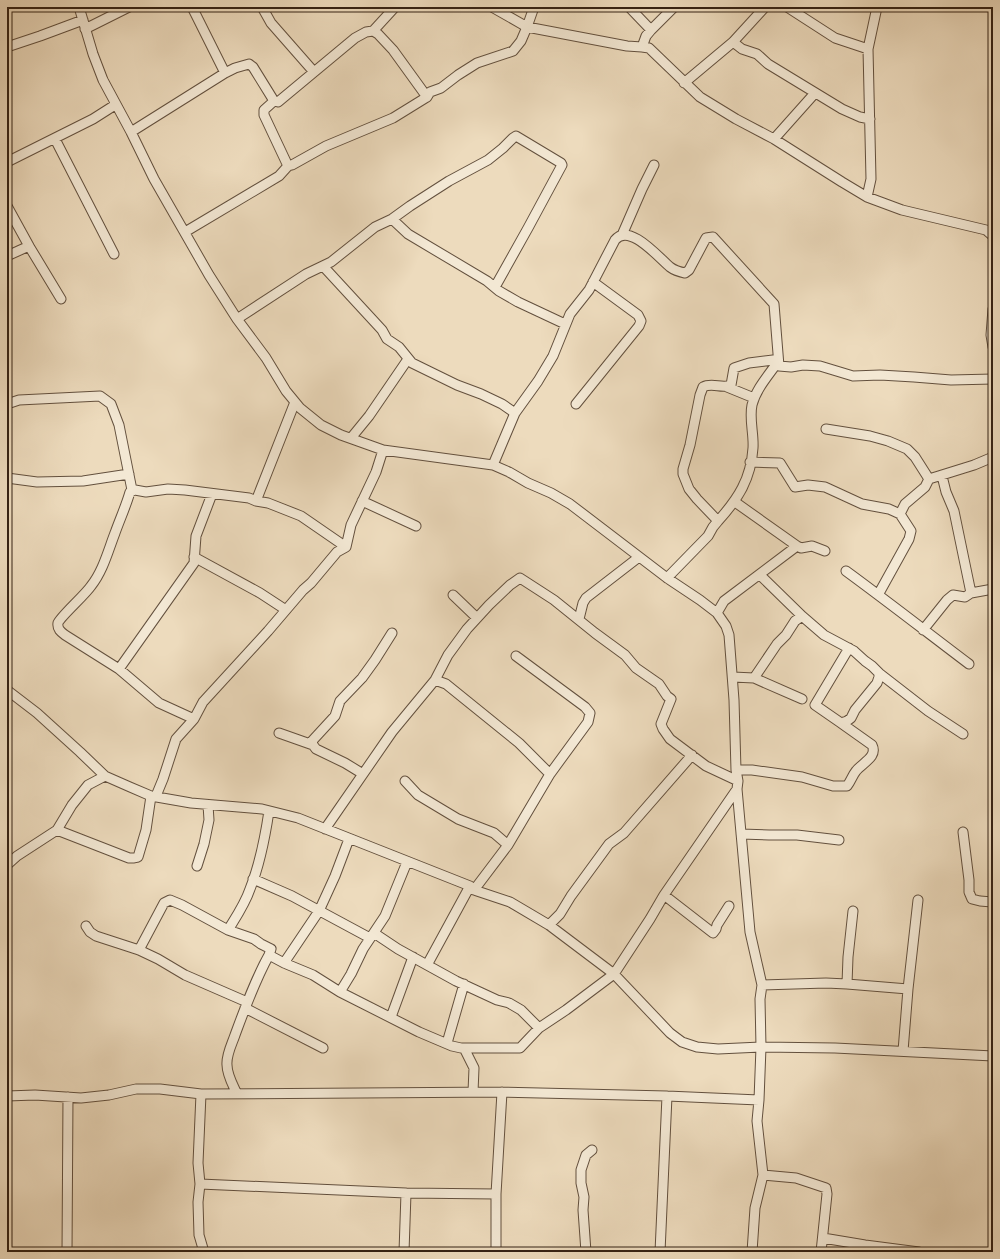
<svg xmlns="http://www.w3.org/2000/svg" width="1000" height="1259" font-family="'IM FELL DW Pica',serif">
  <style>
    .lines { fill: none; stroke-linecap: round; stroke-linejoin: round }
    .minor-casing { stroke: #63503e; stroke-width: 11 }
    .minor { stroke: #f3e8d4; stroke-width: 9 }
  </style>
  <rect width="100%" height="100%" fill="#eddbbd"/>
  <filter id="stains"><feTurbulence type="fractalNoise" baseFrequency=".005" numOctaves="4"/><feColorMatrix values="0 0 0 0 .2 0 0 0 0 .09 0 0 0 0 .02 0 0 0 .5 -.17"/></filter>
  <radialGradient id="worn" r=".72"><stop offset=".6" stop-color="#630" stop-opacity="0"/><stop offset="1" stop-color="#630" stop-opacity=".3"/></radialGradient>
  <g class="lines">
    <defs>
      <path id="minor" d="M79,7L93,54L103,80L131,132L154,179L209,275L237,319L266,358L286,391L300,408L321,425L341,435L383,450L493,465L509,472L528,483L551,493L570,504L667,578L700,600L717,613L726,626L729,635L734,700L736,770L738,781L737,789L750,932L762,985L760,999L761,1047L759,1100L757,1121L763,1175L755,1208L752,1252
        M192,7L225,73
        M262,7L271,23L314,72
        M492,7L527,27L627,46L642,47L649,48L700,97L736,119L774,139L842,182L867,197L902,210L986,230L993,236
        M629,7L651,30
        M787,7L835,38L868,49
        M991,7L993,10
        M85,29L129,7
        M373,31L395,7
        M733,42L742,49L757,54L768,64L842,109L860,117L870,119
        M7,47L40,36L83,20
        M642,47L646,36L651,30L674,7
        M684,83L733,42L765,7
        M274,101L264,110V115L288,166L292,165L326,146L393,118L427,97
        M131,132L225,73L235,68L249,64L253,67L274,101L278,102L355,38L366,32L373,31L378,34L393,50L427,97L430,92L441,88L458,75L477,63L513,51L521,41L527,27L534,7
        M55,139L114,254
        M774,139L815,93
        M7,162L93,119L115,105
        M867,197L871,179L868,49L877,7
        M7,206L29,246L7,256
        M392,219L408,234L487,281L499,291L518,302L565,324
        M185,232L279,176L288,166
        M622,235L642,189L654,165
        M29,246L61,299
        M323,266L382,330L387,339L399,347L412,363L457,385L481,394L502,404L515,413
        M993,309L991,335L993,347
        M237,319L306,274L331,262L375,227L392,219L410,206L449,181L488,160L503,148L513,138L516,136L561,163L562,165L528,228L495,287
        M727,387L754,398
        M7,404L19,400L100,396L111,404L119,425L132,490
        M576,404L639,326L641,321L638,315L593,282
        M826,429L870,436L888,441L907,449L915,457L929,479
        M351,438L369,416L408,359
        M750,462L780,463L795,487L808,485L825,487L862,504L889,509L900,514L905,504L925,487L929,479L974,465L993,457
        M493,465L515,413L538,381L553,356L570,314L589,290L615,240C629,222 659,258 670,267C674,270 680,272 685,273L689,270L706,238L713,237L774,304L779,366
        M942,476L946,492L954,511L971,593L993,589
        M7,478L37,482L83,481L129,474
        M256,501L295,402
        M362,501L416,526
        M735,502L797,546
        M718,521C738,499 751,479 753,448C754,434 749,419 752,405C756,389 768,376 777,363
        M194,557L260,593L286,610
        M846,571C887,601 928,633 969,664
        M760,575L802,616
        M667,578L708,536L713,527L718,521L697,499L689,489L683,474V469L690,445L700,395L703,387C712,382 722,389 731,385L734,368L749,363L773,360L776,361L779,366L791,367L803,365L820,366L853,376L880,375L914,377L951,380L993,379
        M453,595L477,618
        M878,595L909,539L911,531L900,514
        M717,613L724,601L797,546L801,548L812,546L825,551
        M579,619L583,603L586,598L639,557
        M923,630L947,600L953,595L965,597L971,593
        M119,669L194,563L196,536L212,494
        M879,673L928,711L963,734
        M733,677L754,678L777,644L786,635L795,621L802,616L824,635L854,651L865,661L872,666L879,673V677L877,683L855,710L851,718L847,721L841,723L872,745C878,757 862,763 856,771C852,776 851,781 847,786H833L802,777L752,770H736
        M754,678L802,699
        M435,680L446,684L519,743L550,774
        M7,690L37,713L80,752L105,776L130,787L151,796L191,803L262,809L298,818L470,886L474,890L510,902L549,925L614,974L670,1033L682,1042L697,1047L718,1049L761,1047L835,1048L993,1056
        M194,719L159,703L119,669L65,635C61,632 57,629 58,623C60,617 85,595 91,586C103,571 108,551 115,533C120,519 126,506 130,492L135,490L146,492L168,489L185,490L249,498L256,501L268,503L301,516L346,547
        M841,723L815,705L849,648
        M279,733L313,745
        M363,774L345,763L316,749L313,745L312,741L335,716L340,701L362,678L375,660L392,633
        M405,781L418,795L458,819L494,833L508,845
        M156,796L163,779L176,739L194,719L203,702L268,631L303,590L311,583L337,552L346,547L351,525L376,472L383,450
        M325,829L392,732L435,680L448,655L467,629L489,605L510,585L520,578L554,600L595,633L625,655L636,668L659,684L667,696L671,699L661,724L663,729L670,739L706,766L738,781
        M57,830L129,858H133L138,857L146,830L151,796
        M963,832L969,880V892L972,899L980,901L992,902L993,904
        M741,834L769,835H797L839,840
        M7,865L17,856L57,830L72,805L88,785L105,776
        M197,866L204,844L209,820L208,805
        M253,879L292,896L370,938
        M474,890L508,845L550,774L588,722L590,713L585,707L516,656
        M664,895L713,933L716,929L717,925L729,906
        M549,925L560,914L571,896L609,844L624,833L692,755
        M86,926L90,932L96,936L139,950L158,959L185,975L247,1002
        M228,930C236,917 245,904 250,889C260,864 265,838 269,811
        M374,933L398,949L456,981L497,1000L509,1003L521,1010L539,1028
        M139,950L164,903L170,900L182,905L228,930L254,939L261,944L271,949L269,955
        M284,963L319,911L335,876L349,839
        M427,965L470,886
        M847,984L848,957L853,911
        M762,985L826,983L847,984L908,989L903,1051
        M908,989L918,900
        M340,992L351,974L363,949L385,916L407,862
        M245,1008L323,1048
        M391,1017L413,957
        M447,1043L464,984
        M464,1048L474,1068L473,1092
        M201,1094L198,1163L200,1184L198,1202L199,1235L204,1252
        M237,1094C233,1085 227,1075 227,1065C226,1055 232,1044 235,1035C245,1008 255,980 269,955L284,963L313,975L340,992L419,1032L452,1046L461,1048H520L539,1028L566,1010L614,974L650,919L664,895L737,789
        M7,1096L35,1095L81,1098L109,1095L136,1089H160L201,1094L502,1092L667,1096L759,1100
        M763,1175L796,1178L826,1188L827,1194L821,1252
        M200,1184L406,1193L404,1252
        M406,1193L496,1194
        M823,1238L865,1245L919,1252
        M67,1252L68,1097
        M496,1252V1194L502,1092
        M586,1252L583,1210L584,1197L581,1183V1170L586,1155L592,1150
        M660,1252L667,1096"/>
    </defs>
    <use href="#minor" class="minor-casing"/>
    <use href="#minor" class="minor"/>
  </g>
  <rect width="1000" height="1259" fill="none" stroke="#eddbbd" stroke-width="24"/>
  <rect x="8" y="8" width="984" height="1243" fill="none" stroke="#352214" stroke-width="2"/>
  <rect x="12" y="12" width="976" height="1235" fill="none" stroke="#352214"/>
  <rect width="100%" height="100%" filter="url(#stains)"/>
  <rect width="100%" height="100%" fill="url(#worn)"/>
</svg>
